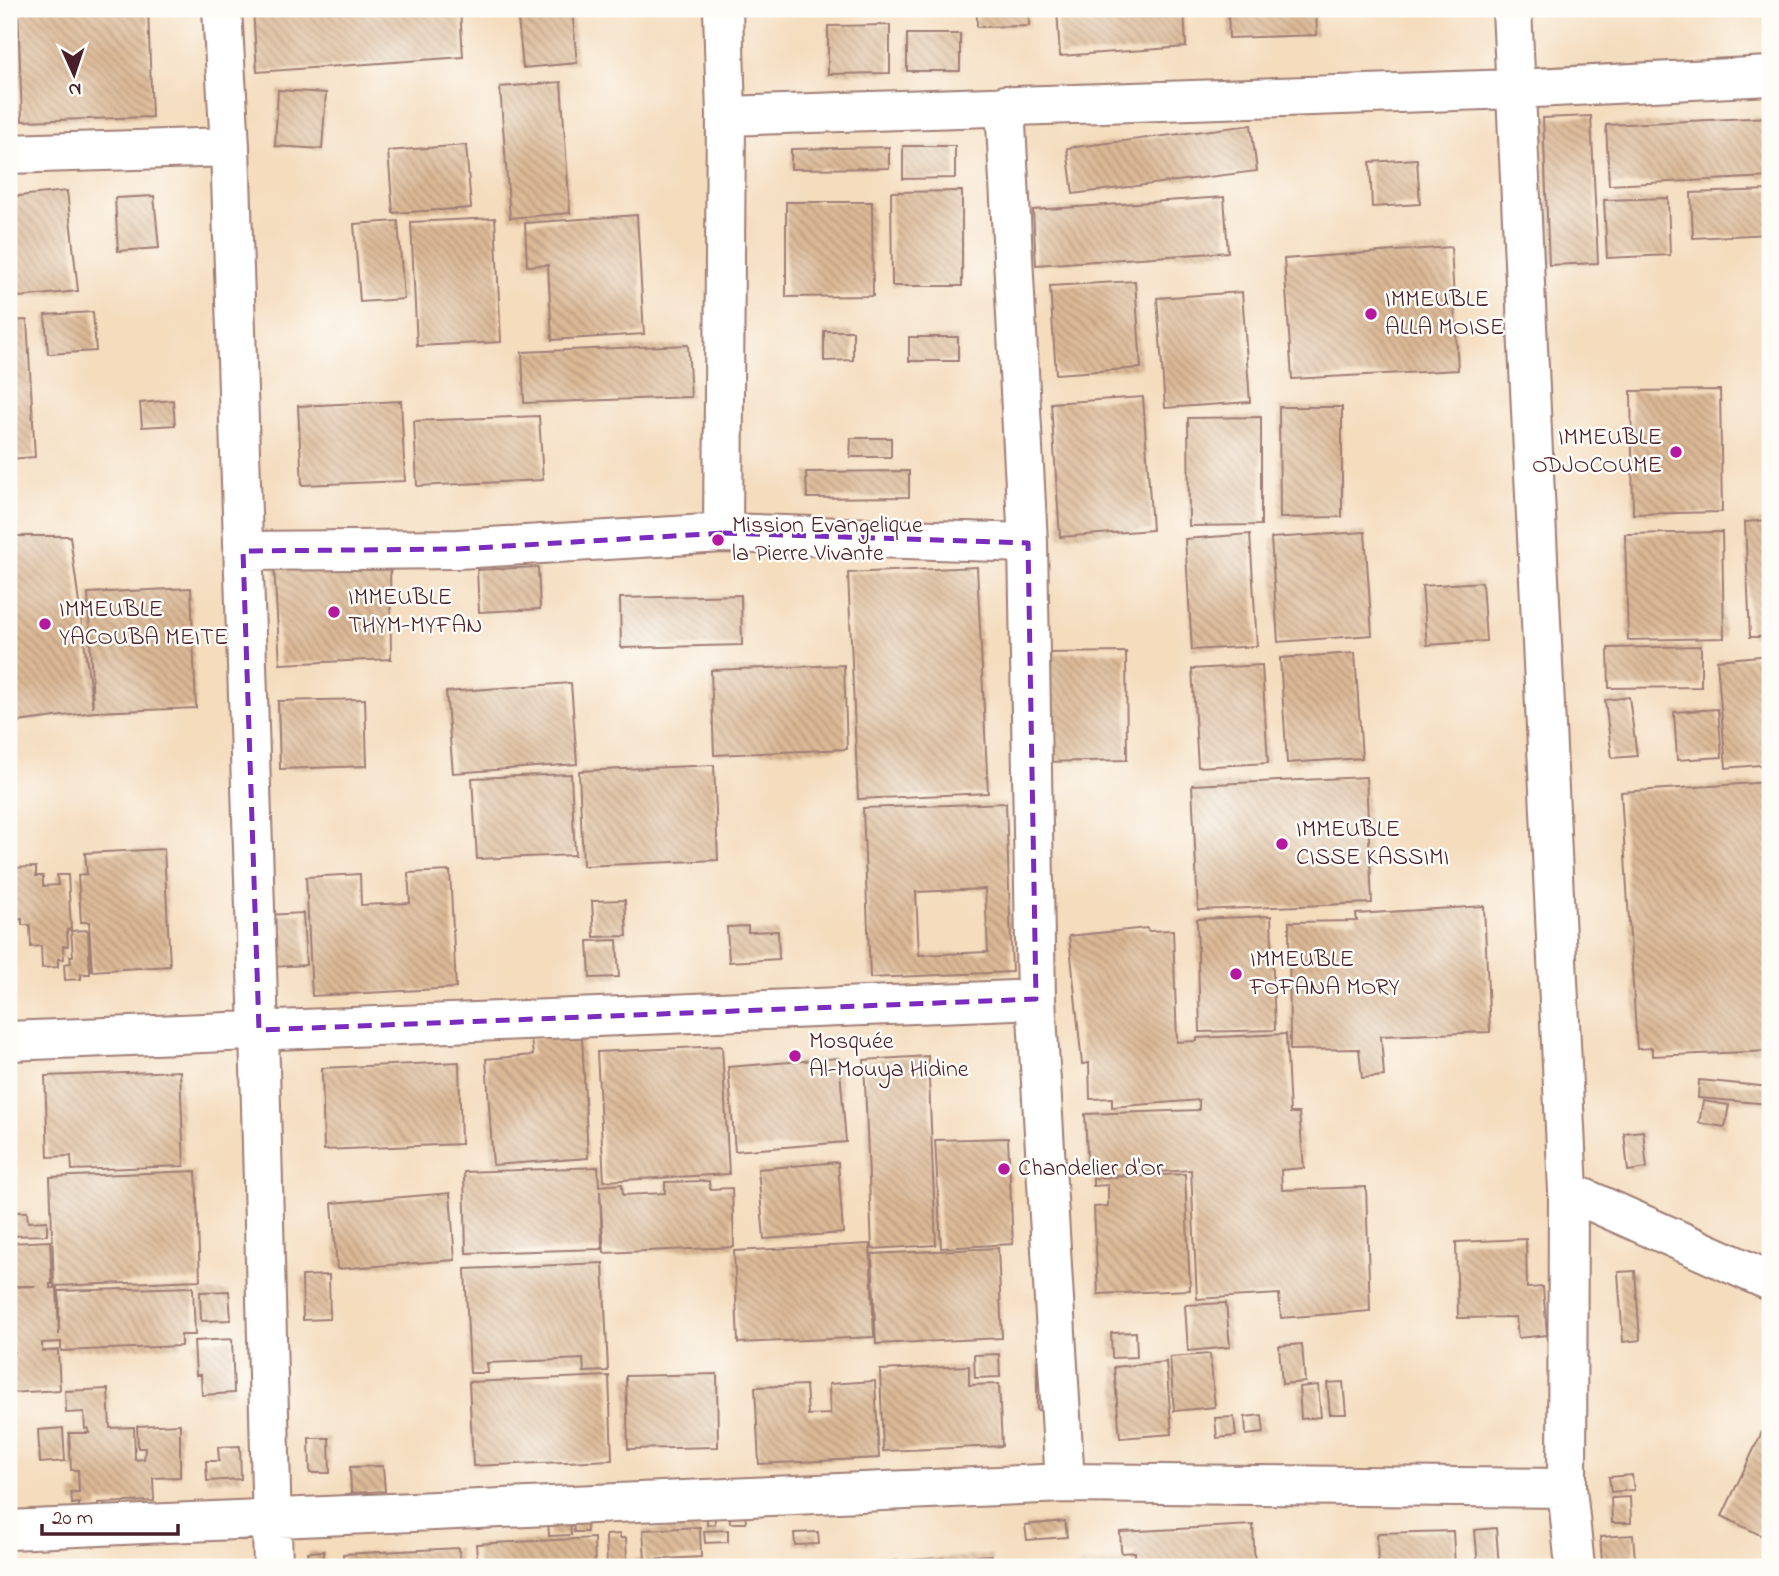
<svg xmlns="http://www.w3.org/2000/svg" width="1779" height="1576" font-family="'Indie Flower',sans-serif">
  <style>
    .building { fill: url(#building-back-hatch); fill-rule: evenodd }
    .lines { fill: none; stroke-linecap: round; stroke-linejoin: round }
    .minor-casing { stroke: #9f7e74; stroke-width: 42 }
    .minor { stroke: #fff; stroke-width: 38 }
    .marked { fill: none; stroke: #7b2cbf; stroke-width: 5; stroke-dasharray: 14 9; stroke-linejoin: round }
    .poi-dot { fill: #b5179e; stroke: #fdfcf7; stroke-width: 2.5 }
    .labels { text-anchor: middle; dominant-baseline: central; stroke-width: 5; stroke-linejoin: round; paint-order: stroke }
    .poi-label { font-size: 24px; fill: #4a1f2b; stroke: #fdfcf7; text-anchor: start }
  </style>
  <defs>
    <pattern id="building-back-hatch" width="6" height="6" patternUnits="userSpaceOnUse" patternTransform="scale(1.75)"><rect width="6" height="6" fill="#dcb996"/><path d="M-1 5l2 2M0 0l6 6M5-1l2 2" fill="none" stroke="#b4967b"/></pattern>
  </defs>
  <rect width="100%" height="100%" fill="#fdfcf7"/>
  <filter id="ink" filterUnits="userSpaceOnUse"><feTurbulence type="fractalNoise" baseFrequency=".0143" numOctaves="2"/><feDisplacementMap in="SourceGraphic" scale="14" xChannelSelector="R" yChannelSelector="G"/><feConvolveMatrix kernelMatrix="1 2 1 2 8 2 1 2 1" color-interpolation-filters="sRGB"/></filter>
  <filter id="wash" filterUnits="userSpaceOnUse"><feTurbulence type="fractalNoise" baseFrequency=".00686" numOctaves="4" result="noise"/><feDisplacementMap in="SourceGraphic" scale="28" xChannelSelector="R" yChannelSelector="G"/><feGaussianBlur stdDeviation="1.57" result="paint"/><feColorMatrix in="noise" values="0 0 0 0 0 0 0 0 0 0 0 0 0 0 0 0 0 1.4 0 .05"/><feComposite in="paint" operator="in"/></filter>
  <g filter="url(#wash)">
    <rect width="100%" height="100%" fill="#f4dcbd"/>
    <g id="blocks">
      <path class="building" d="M18,9H148L152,117L22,121Z
        M253,9H460L463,57L257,72Z
        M517,9H572L577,63L523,68Z
        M977,9H1029V26L977,27Z
        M1057,9H1184L1186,47L1060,56Z
        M1228,9H1316L1317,35L1229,38Z
        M890,25V73L828,74V26Z
        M907,34H960V71H907Z
        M561,82L570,213L510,218L500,87Z
        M278,90L326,93L322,149L275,146Z
        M1591,116L1598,263L1549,265L1543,118Z
        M1770,117V177L1609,185L1606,125Z
        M1251,125L1257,171L1073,194L1067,148Z
        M466,145L471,208L393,213L388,151Z
        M903,146H955V178L903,179Z
        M889,147V168L791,169V149Z
        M1417,159L1420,204L1372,207L1370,162Z
        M1770,190V234L1693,238L1691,193Z
        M67,191L78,291L9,298V197Z
        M962,191V286H892L891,192Z
        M154,196L159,248L118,251L115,198Z
        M1224,197L1228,252L1036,265L1033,210Z
        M1668,198L1670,255L1607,258L1604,200Z
        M786,202H872L873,296L786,297Z
        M637,215L644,334L552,340L548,265L527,266L525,223Z
        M495,218L501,342L417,346L411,222Z
        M398,221L404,299L360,302L354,224Z
        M1451,247L1458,370L1292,379L1284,259Z
        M1135,281L1141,368L1056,374L1050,286Z
        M1242,292L1250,402L1165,408L1157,298Z
        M93,312L96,351L48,354L45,315Z
        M27,320L35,457L9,459V321Z
        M824,331H853V360L824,361Z
        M909,337H958V361H909Z
        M688,345L691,397L524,403L522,352Z
        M1720,390L1722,512L1633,514L1631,391Z
        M1143,397L1152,530L1060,537L1051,403Z
        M173,400L175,425L142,427L140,403Z
        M401,401L405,481L302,485L298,406Z
        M1279,407H1342V517L1280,518Z
        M539,416L543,480L417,486L414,421Z
        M1261,417V525L1189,526L1188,418Z
        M851,438H891V457H850Z
        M909,471V497L807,498L806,472Z
        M1770,520V637H1750L1745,522Z
        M1365,532L1372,635L1278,642L1271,538Z
        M1722,532L1724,638L1628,640L1625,534Z
        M1250,534L1257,646L1192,650L1185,539Z
        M9,536H70L93,708L88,593L191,588L196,708L94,712L9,723Z
        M390,560L391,659L280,664L274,566Z
        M538,567L540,609L479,612L477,570Z
        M977,567L988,793L858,799L848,573Z
        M1482,582L1486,641L1427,645L1422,586Z
        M741,595L742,645L621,648L620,598Z
        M1701,646V687L1609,688L1608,648Z
        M1126,652L1127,760L1044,762L1043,653Z
        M1355,653L1362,758L1287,763L1280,658Z
        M1770,655V764L1726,768L1717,660Z
        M844,665L847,749L714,755L711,670Z
        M1262,665L1268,763L1198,767L1192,669Z
        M571,683L577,764L453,773L446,692Z
        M1629,697L1637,756L1612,758L1605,700Z
        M365,699L367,766L280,769L278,701Z
        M1718,709L1722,757L1677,760L1674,712Z
        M714,765L718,860L583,866L579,771Z
        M571,774L575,855L477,859L472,778Z
        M1366,777L1372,903L1198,910L1192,785Z
        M1770,782V1051L1652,1056V1048L1637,1049L1621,792Z
        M1006,803L1012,972L870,978L863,808ZM985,889L988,952L919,955L916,892Z
        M164,849L170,966L92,971L89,922H81L78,875L87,874L85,853Z
        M36,867V876H43V886L58,885L57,875H68L71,929L67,930L68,946H63L64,959H58V967L42,968L41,946L31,947L30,925H22V919L12,920L9,868Z
        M450,871L456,988L312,996L306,877L360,874L361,905L410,903L408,873Z
        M625,900L627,936L594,937L592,901Z
        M1484,906L1490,1032L1381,1036L1384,1076L1362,1078L1359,1049L1290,1050L1289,922L1357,921L1356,914Z
        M303,913L306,965L271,967L268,915Z
        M1271,916L1275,1030L1200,1032L1197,919Z
        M748,926V932L778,931L779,959L729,962L727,927Z
        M1147,928L1148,931L1173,930L1177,1042L1197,1041V1038L1286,1034L1290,1113H1299L1304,1168L1281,1170L1282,1190L1366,1187L1370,1311L1281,1318L1279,1294L1197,1299L1191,1170L1113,1175V1173L1088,1174L1085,1114L1199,1110V1100L1112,1107V1098L1090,1099L1089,1063L1082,1064L1069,936Z
        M88,930L90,974H81V979L65,980L64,964L71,963L70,956H73L71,931Z
        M617,940L619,977L590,978L588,941Z
        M582,1037L588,1158L493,1165L486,1059L533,1055L531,1039Z
        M722,1046L729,1174L604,1181L597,1052Z
        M928,1056L936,1245L872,1249L864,1060Z
        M839,1058L846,1142L735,1151L728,1067Z
        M459,1062L461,1144L324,1150L322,1068Z
        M180,1071L184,1166L72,1170L71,1156L48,1157L45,1076Z
        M1699,1080L1770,1087V1104L1698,1098Z
        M1703,1101L1729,1105L1725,1127L1699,1123Z
        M1643,1131L1647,1168L1628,1171L1624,1133Z
        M1008,1138L1013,1244L941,1248L935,1140Z
        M838,1162L843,1233L764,1239L758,1169Z
        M598,1167L599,1186L622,1184L623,1195L665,1193V1182L709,1181L710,1189L732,1188L734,1247L604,1253L600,1191L602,1249L466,1253L464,1172Z
        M196,1171L200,1280L54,1286L50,1177Z
        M1185,1174L1190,1290L1098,1294L1094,1207L1108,1206V1185L1093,1186V1178Z
        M450,1193L455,1260L337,1269L332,1203Z
        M9,1212H27L28,1222L47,1221V1235L9,1236Z
        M1526,1239L1527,1288L1543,1287L1547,1335L1518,1338L1516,1317L1458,1318L1456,1242Z
        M50,1241L52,1284H50V1288H57L59,1335V1291L193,1287L195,1335H181V1346L61,1351V1342L42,1343V1351L58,1350L60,1390L9,1393V1353L14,1352V1344H9V1287L36,1286H9V1243Z
        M870,1244L874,1337L738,1343L734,1251Z
        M998,1248L1002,1338L876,1344L872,1254Z
        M603,1263L608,1371L584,1372L583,1359L487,1363L488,1373H470L465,1269Z
        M1635,1271L1640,1340L1623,1342L1618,1272Z
        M329,1275L330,1319L303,1320L302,1276Z
        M229,1291L231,1320L201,1321L200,1292Z
        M1226,1303L1230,1347L1188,1351L1185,1305Z
        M1136,1332L1137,1357L1112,1358L1111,1333Z
        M232,1339L234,1393L202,1395L201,1375H196L194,1341Z
        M1302,1344L1305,1382L1282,1384L1279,1346Z
        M999,1354L1000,1377L975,1378L974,1355Z
        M1210,1354L1215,1407L1174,1411L1170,1357Z
        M1037,1361H1051V1410H1037Z
        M1166,1362L1172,1434L1120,1438L1114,1367Z
        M969,1366V1385L999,1384L1002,1446L883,1451L880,1370Z
        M717,1374L718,1447L628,1449L626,1376Z
        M609,1376L612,1460L473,1466L469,1382Z
        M875,1381L879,1458L759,1464L755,1387L806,1385L808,1415L830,1414L829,1384Z
        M1343,1382L1346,1414H1330L1327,1383Z
        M1318,1385L1321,1417L1301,1419L1299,1387Z
        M108,1389L110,1428L134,1427L135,1460L144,1459L145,1448H138L137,1426L180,1424V1477L153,1478L154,1501L98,1503V1509H79V1503L72,1504L71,1492H79L78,1470H71L69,1433H89L88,1428L85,1429L84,1412L66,1413L65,1391Z
        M1262,1415L1264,1433L1246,1435L1245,1417Z
        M1234,1417L1236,1436L1217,1438L1215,1418Z
        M63,1428L65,1461L40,1463L38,1430Z
        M1765,1430L1770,1432V1540L1722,1516L1762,1432Z
        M309,1438H329L330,1473H310Z
        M240,1446L241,1479L207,1481L206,1461H219L218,1447Z
        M383,1466L385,1491L351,1493L350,1467Z
        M1632,1475L1634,1490L1611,1492L1609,1477Z
        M1630,1497L1631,1523H1612L1611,1498Z
        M745,1506L746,1523H730L729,1507Z
        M714,1507L715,1524L707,1525V1518Z
        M586,1516L587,1532H574L573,1517Z
        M570,1518L571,1535L549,1536L548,1519Z
        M1065,1521L1067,1537L1027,1540L1025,1525Z
        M1253,1525L1255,1567H1135V1552L1122,1553L1121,1549L1120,1532Z
        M700,1527L701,1557L645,1560L643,1530Z
        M1496,1528L1499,1567H1478L1475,1530Z
        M728,1530V1542L705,1543L704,1531Z
        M1453,1531L1455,1567H1378L1377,1535L1379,1533Z
        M818,1532L819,1544L795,1545L794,1533Z
        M620,1534V1538H626L627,1560L643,1559V1561H648L649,1567H607L606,1535Z
        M1633,1535L1635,1560L1602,1562L1600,1537Z
        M594,1538L595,1567H478L476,1544Z
        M459,1548L460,1567H343V1554Z
        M324,1551V1567H316V1561H309L308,1552Z
        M992,1555V1567H860V1563Z
        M1128,1562V1567H1076V1565Z"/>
    </g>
  </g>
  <g filter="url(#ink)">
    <use href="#blocks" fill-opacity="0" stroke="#9f7e74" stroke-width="2"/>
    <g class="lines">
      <defs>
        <path id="minor" d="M222,9L230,147L259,1030L273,1567
          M1512,9L1568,1191L1567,1488L1575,1567
          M1005,105L1028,543L1036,999L1065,1483
          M726,116L1514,89L1770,76
          M9,154L230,147
          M723,533L726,116L723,9
          M243,551L458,549L723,533L1028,543
          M9,1041L1036,999
          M1568,1191L1770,1281
          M9,1530L1065,1483L1567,1488"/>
      </defs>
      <use href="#minor" class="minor-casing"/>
      <use href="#minor" class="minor"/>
    </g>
  </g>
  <path class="marked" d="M723,533L1028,543L1036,999L259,1030L243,551L458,549Z"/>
  <g class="poi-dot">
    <circle cx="1371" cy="314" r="7"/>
    <circle cx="1676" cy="452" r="7"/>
    <circle cx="718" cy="540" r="7"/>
    <circle cx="334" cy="612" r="7"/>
    <circle cx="45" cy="624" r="7"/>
    <circle cx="1282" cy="844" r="7"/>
    <circle cx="1236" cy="974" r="7"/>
    <circle cx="795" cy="1056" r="7"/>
    <circle cx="1004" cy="1169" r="7"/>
  </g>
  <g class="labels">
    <g class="poi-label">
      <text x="1385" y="300">IMMEUBLE<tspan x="1385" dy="28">ALLA MOISE</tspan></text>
      <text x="1662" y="438" text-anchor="end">IMMEUBLE<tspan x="1662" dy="28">ODJOCOUME</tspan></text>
      <text x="732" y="526">Mission Evangelique<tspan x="732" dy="28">la Pierre Vivante</tspan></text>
      <text x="348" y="598">IMMEUBLE<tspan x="348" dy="28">THYM-MYFAN</tspan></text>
      <text x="59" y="610">IMMEUBLE<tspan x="59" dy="28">YACOUBA MEITE</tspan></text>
      <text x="1296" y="830">IMMEUBLE<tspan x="1296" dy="28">CISSE KASSIMI</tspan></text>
      <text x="1250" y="960">IMMEUBLE<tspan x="1250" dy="28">FOFANA MORY</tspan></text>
      <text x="809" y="1042">Mosquée<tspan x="809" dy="28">Al-Mouya Hidine</tspan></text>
      <text x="1018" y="1169">Chandelier d'Or</text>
    </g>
  </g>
  <rect width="1779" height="1576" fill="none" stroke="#fdfcf7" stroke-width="35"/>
  <g transform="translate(74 74) rotate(177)" stroke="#fdfcf7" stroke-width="5" paint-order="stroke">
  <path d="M0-5L12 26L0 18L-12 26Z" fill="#4a1f2b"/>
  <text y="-10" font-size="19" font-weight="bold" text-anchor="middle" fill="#4a1f2b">N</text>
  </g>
  <path d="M42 1524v10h136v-10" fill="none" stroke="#4a1f2b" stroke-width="3.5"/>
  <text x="52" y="1524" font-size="21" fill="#4a1f2b" stroke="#fdfcf7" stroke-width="5" paint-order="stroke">20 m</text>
</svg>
